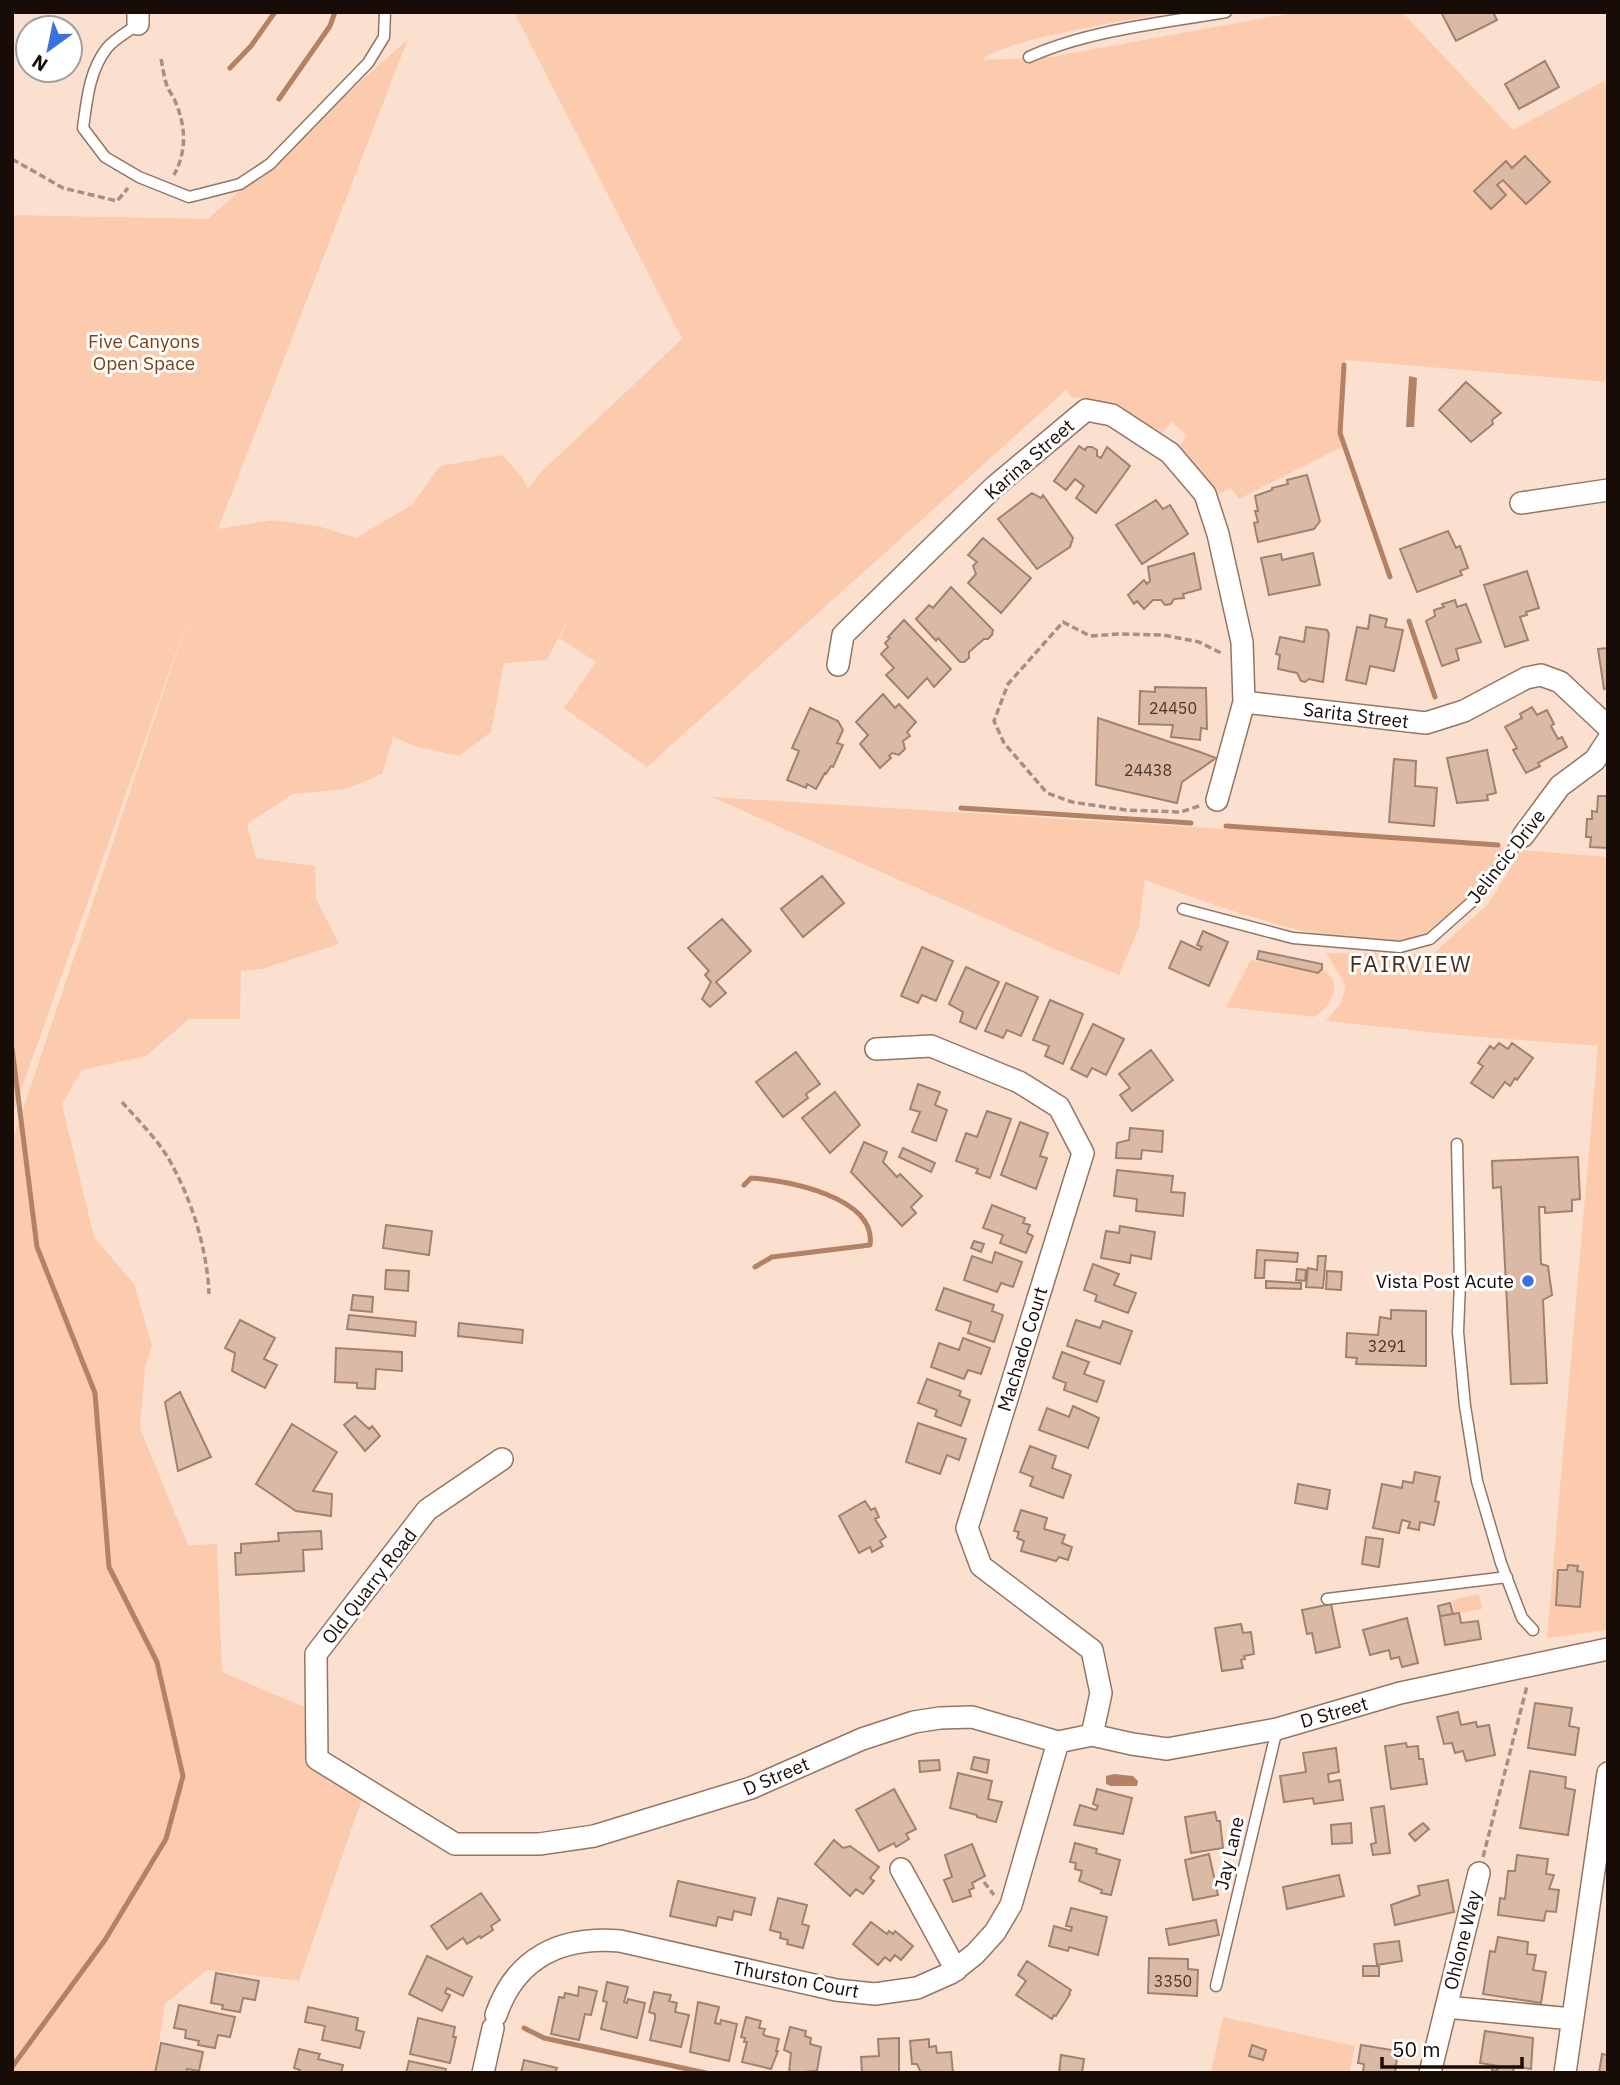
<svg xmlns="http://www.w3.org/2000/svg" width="1620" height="2085" font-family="'IBM Plex Sans',sans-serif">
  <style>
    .green { fill: #fccbad }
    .water { fill: #b38163 }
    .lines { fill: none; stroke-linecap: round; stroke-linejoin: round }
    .stream { stroke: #b38163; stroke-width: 5 }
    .building { fill: #dab9a5; stroke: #a1826f; stroke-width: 2 }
    .service-casing { stroke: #947562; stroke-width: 13 }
    .minor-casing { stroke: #947562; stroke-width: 24 }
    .path { stroke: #a69084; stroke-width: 3.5; stroke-dasharray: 7 3.5; stroke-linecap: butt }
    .service { stroke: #fff; stroke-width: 10 }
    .minor { stroke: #fff; stroke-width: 21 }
    .poi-dot { fill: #3b70e0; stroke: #fff; stroke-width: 2.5 }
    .labels { text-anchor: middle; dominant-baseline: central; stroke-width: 6; stroke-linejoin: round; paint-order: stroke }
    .number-label { font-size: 16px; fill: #48372e }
    .park-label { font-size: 19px; fill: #80410e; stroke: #fff }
    .street-label { font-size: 19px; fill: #170c06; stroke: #fff }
    .poi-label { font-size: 19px; fill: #170c06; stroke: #fff; text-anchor: end }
    .quarter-label { font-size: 23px; letter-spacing: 2px; fill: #472d1c; stroke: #fff }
  </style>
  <rect width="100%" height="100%" fill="#fce0cf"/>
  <path class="green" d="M514,12H1170C1134,20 1002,39 982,60L1051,57L1297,12H1402L1513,130L1604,81L1608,85V382L1345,360L1340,433L1344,446L1239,499L1231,488L1215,496L1179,447L1187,435L1171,422L1163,433L1111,403L1071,397L1066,390L647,767L564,708L596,662L560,639L567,621L547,660L504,663L491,732L459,756L418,747L393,737L382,774L346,789L293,794L247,824L256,858L315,866L316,899L339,944L262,969L241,971L240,1019H189L146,1056L82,1070L62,1104L94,1237L134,1284L152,1345L145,1368L140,1428L188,1545L217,1544L222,1672L304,1707L307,1761L363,1796L299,1981L207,1970L165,2004L154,2073H12V1142L192,607L12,1116V215L208,219L408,39L218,529L273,520L318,526L356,538L412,505L440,466L502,455L522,477L528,489L540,473L682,339Z
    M712,797L1499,846L1507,849C1484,879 1463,911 1430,931C1372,967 1206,902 1145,880L1139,927L1119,975L1057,950Z
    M1522,850L1608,857V1630L1547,1638L1598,1046L1457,1035L1326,1021L1341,1003L1346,986L1326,953L1433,954L1488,904Z
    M1251,960L1318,972L1322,969C1345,982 1332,1005 1314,1017L1226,1007Z
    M1479,1594L1482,1609L1455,1614L1452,1600Z
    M1223,2017L1355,2046L1349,2073H1211Z"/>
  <path class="water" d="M1409,376L1417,378L1414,427H1406Z
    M1114,1774L1133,1776L1138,1781L1137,1786H1111L1106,1784V1776Z"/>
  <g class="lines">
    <path class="stream" d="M230,68L251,46L275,12
      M279,99L330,26L335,12
      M1344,365L1340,433L1390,577
      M1409,621L1435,697
      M961,808L1191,823
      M1226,826L1498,845
      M12,1048L37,1247L95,1393L109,1567L157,1662L183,1776L166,1839L105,1940L12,2067
      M744,1185L751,1178C786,1180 877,1197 870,1245L772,1257L755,1267
      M524,2028L544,2038L706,2073"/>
  </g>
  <path class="building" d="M1441,12H1493L1497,20L1456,41Z
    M1545,61L1559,87L1519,109L1505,84Z
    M1525,156L1550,182L1526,204L1503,180L1497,185L1506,195L1491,209L1474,191L1506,161L1512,168Z
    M1466,382L1501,413L1492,420L1493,424L1471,442L1439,410Z
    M1079,446L1085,450L1087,447H1092L1097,450V456L1101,458L1107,447L1130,466L1096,513L1076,498L1084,486L1075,479L1066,490L1054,481Z
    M1307,475L1320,521L1314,529L1258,542L1254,523L1258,522L1255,511H1258L1255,496L1272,490V488L1288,484L1287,480Z
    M1032,493L1041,498L1043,495L1073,538L1070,547L1037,569L998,519Z
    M1156,500L1163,509L1170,505L1188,534L1142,564L1116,525Z
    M1448,531L1456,548L1460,546L1468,568L1460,571L1462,575L1417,592L1400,549Z
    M983,538L1031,578L1001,613L968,583L976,574L973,566L977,562L968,555Z
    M1194,553L1201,589L1183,594L1184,598L1174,599L1171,604L1165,605L1161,600H1153L1144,609L1137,601L1134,604L1128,595L1144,580L1147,584L1150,581L1148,567Z
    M1313,553L1320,585L1269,595L1261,558L1281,554L1282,560Z
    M1527,571L1539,608L1526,612L1527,615L1520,617L1528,640L1505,647L1484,585Z
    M951,587L993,630L992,635L988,639H984L969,652V658L964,662H960L938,638L936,641L916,619L929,605L933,608Z
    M1455,600L1457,607L1466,604L1481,642L1456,649L1459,660L1442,666L1426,621L1435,616L1434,610L1444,607L1442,604Z
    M1370,615L1387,619L1385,627L1403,630L1394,671L1370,666L1366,684L1346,680L1357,627L1368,629Z
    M904,620L951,669L934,687L927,678L908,698L886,675L894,668L881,654L888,647L885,643L890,638L888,637Z
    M1306,627L1327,630L1329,634L1323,682L1309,679L1305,682L1301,681L1297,673L1278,669L1280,655L1276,654L1280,637L1304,642Z
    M1608,648V688L1604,689L1598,649Z
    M1155,687L1206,688L1207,729L1201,728L1200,740L1171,737L1173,725L1139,724L1140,691L1155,692Z
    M883,694L895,708L899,704L916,722L907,732L910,736L903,741L905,749L899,755L892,753L889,756L891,758L880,768L860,744L868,735L856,722Z
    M1532,707L1537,715L1547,710L1554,724L1551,726L1558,739L1562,737L1567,747L1538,763L1540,766L1526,773L1513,750L1517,748L1505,727L1522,718L1520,714Z
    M810,708L838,721L843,730L837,743L843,745L833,767L831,766L826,774L825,773L816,789L807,784L806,788L787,780L799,751L792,748Z
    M1098,718L1200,752L1216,758L1182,782L1177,803L1096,785Z
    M1487,750L1496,793L1487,795L1488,800L1457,803L1447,758Z
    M1394,759L1416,761L1415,786L1437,788L1434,826L1389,822Z
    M1598,796H1608V848L1590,847L1591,837H1586L1587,819H1592V811L1597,812Z
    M822,876L844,903L803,937L781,909Z
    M722,919L751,951L716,982L726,993L710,1007L702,999L711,982L705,975L709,971L688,948Z
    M1203,931L1228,942L1209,986L1169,968L1181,941L1200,950L1202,947L1197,945Z
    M922,947L953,961L936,1001L922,995L918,1003L901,996Z
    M1259,951L1322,964V969L1318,973L1257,959Z
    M966,967L999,982L976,1029L960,1022L963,1012L949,1004Z
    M1006,983L1038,997L1021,1036L1007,1030L1003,1038L985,1031Z
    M1050,1000L1083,1014L1063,1064L1045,1056L1049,1046L1033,1040Z
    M1093,1024L1124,1039L1106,1075L1092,1068L1087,1077L1071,1069Z
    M1499,1043L1508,1049L1512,1043L1533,1058L1517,1080L1515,1078L1510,1086L1505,1082L1493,1098L1471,1083L1483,1066L1478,1063L1490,1046L1494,1049Z
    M1151,1050L1173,1080L1132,1111L1120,1095L1130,1088L1119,1074Z
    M796,1052L820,1084L806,1094L808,1098L783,1117L756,1082Z
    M918,1084L940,1092L935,1105L947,1110L936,1141L912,1132L920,1112L910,1109Z
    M835,1092L860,1125L830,1153L802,1118Z
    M987,1111L1011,1119L990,1178L976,1173L978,1169L956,1161L966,1133L977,1137Z
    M1020,1122L1048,1133L1040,1156L1047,1158L1036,1189L1001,1175Z
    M1130,1128L1163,1131L1162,1152L1142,1150L1141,1159L1116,1158L1117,1143L1129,1140Z
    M864,1142L887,1152L883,1162L897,1177L900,1174L922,1196L911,1207L916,1213L902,1226L851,1172Z
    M903,1148L935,1163L931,1172L899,1157Z
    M1578,1157L1580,1199L1572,1200V1211L1545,1213V1207H1539L1541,1264L1548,1266L1552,1295L1543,1300L1547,1383L1511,1384L1501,1187L1493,1188L1492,1161Z
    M1117,1170L1173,1176L1171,1192L1185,1193L1183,1216L1136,1211L1137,1199L1114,1196Z
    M992,1205L1025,1218L1023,1223L1030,1225L1027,1233L1033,1236L1026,1253L1000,1243L1003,1235L983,1228Z
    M386,1225L432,1231L429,1255L383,1248Z
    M1120,1226L1155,1232L1151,1259L1131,1255L1130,1263L1101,1258L1106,1231L1119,1233Z
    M974,1241L984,1244L981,1252L971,1248Z
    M1257,1250L1298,1253L1297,1262L1265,1260L1264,1278H1255Z
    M995,1252L1022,1262L1013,1287L1001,1283L997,1292L964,1280L972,1256L992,1263Z
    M1318,1256H1326L1323,1288L1306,1287L1308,1268L1317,1270Z
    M1093,1264L1119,1274L1114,1285L1136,1293L1128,1313L1095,1301L1097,1295L1084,1290Z
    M1297,1269L1306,1270L1305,1281L1296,1280Z
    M386,1270L409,1271L408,1291L385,1289Z
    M1327,1271L1342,1272L1341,1290L1326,1289Z
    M1266,1281L1301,1283V1289L1266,1288Z
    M944,1288L994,1305L992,1311L1003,1315L994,1342L968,1333L971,1322L936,1310Z
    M353,1295L373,1297L372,1312L351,1310Z
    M1391,1310L1426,1311V1366L1356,1364L1357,1358L1346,1357L1347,1333L1378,1335L1380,1317L1391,1319Z
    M349,1315L416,1322L415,1336L347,1329Z
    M240,1320L275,1338L264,1359L277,1365L265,1388L232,1371L235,1353L225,1348Z
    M1076,1320L1100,1328L1103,1321L1132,1331L1120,1364L1067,1346Z
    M459,1323L523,1330L522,1343L458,1336Z
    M963,1338L990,1348L981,1374L968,1370L964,1379L931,1367L939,1343L959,1350Z
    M336,1348L402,1352V1371L376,1369L375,1389L357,1388V1383L335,1382Z
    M1062,1352L1089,1362L1084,1374L1104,1381L1097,1402L1064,1390L1066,1383L1053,1378Z
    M927,1379L961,1391L959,1396L970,1400L961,1426L935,1416L937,1410L918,1403Z
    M180,1392L211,1457L178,1471L165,1402Z
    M1073,1406L1099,1418L1088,1448L1039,1430L1047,1408L1069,1417Z
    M355,1416L369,1429L372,1426L380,1436L365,1451L344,1425Z
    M918,1423L966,1439L959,1460L947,1455L940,1474L906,1462Z
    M292,1424L337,1452L313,1491L332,1494L331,1516L296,1511L256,1484Z
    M1030,1446L1056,1456L1052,1468L1071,1475L1063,1498L1030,1486L1033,1477L1020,1472Z
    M1415,1472L1440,1477L1435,1501L1439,1502L1434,1525L1420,1522L1419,1530L1408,1528L1410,1522L1402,1520L1399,1533L1373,1528L1382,1484L1402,1488L1403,1481L1413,1483Z
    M1298,1484L1330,1490L1327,1509L1295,1503Z
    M865,1501L871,1510L875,1508L879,1517L875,1519L886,1537L880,1541L883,1546L872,1552L870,1547L859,1553L839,1516Z
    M1021,1510L1047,1518L1044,1529L1065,1535L1062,1543L1072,1547L1068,1560L1059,1557L1056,1561L1021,1551L1024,1541L1017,1538L1019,1532L1014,1531Z
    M321,1531L322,1549L303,1550L304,1571L236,1575L235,1553H241V1544L279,1541L278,1533Z
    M1366,1537L1383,1539L1379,1567L1362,1564Z
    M1568,1565L1578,1566L1577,1571L1583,1572L1580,1607L1556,1605L1558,1570H1567Z
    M1450,1603L1453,1614L1440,1616L1438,1606Z
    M1331,1604L1340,1647L1316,1653L1312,1633L1307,1634L1302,1610Z
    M1459,1613L1461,1623L1478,1621L1481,1639L1445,1645L1440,1616Z
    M1407,1618L1418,1663L1402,1667L1399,1657L1391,1659L1389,1650L1370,1655L1363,1630Z
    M1241,1624L1243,1633L1251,1632L1254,1654L1244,1656L1245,1659L1241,1660L1243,1668L1222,1671L1215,1628Z
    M1535,1703L1572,1708L1569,1726L1579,1728L1575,1755L1528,1748Z
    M1458,1712L1461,1725L1476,1722L1477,1727L1489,1725L1495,1755L1466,1761L1463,1751L1455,1753L1452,1743L1444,1744L1437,1717Z
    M1406,1743L1407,1747L1418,1746L1419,1759H1423L1427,1784L1391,1789L1385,1746Z
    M1336,1748L1339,1772L1328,1774L1329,1782L1340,1780L1343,1800L1314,1804L1313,1798L1284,1802L1280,1776L1306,1772L1303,1753Z
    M974,1757L989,1760L987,1773L971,1769Z
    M939,1760L940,1770L920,1772L919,1761Z
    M1530,1771L1566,1777L1565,1788L1575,1790L1568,1835L1520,1828Z
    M958,1773L992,1781L988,1799L1002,1802L996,1822L977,1817V1815L950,1808Z
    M894,1789L916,1829L906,1834L909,1839L896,1847L894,1843L879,1851L856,1810Z
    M1097,1789L1132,1798L1123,1834L1074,1825L1080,1805L1096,1810L1098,1806L1093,1804Z
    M1384,1806L1390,1853L1373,1855L1371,1844L1376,1843L1371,1808Z
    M1215,1812L1217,1821H1220L1223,1848L1191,1853L1185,1817Z
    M1351,1823L1352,1843L1332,1844L1331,1825Z
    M1423,1823L1429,1829L1415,1841L1409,1834Z
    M834,1840L843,1848L850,1846L879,1867L870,1878L874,1881L863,1894L856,1889L850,1896L815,1864Z
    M1075,1843L1097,1849L1096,1853L1120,1860L1111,1895L1101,1893L1102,1890L1079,1881L1082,1871L1075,1869L1076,1863L1070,1862Z
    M972,1844L985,1876L972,1883L974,1888L969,1890L971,1896L953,1902L944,1880L952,1877L945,1855Z
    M1209,1854L1218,1895L1193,1900L1185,1860Z
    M1517,1855L1548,1859L1546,1874L1554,1875L1549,1889L1559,1890L1556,1912L1546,1911L1544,1921L1498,1915L1500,1898L1505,1899L1508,1871H1515Z
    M1339,1875L1344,1896L1287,1909L1283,1887Z
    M1448,1880L1454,1912L1395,1925L1391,1905L1420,1895L1418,1886Z
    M678,1881L755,1898L751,1915L734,1911L732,1920L718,1917L716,1926L670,1916Z
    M481,1893L500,1920L491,1926L493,1930L481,1938L480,1936L467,1944L463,1938L447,1949L431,1926Z
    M778,1898L807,1905L802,1924L809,1926L803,1948L787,1944L788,1940L780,1938L781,1933L770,1930Z
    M1071,1908L1107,1917L1098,1955L1069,1947L1068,1951L1049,1946L1054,1926L1071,1931L1072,1927L1066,1926Z
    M1216,1920L1219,1935L1169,1945L1166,1929Z
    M871,1922L887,1934L889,1931L893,1934L895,1931L913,1946L901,1960L895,1955L890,1961L885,1957L878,1965L853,1944Z
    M1498,1937L1528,1942L1527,1954L1536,1955L1533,1970L1546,1972L1541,2003L1483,1994L1490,1951L1495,1952Z
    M1399,1941L1402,1961L1377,1965L1374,1944Z
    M427,1956L472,1977L463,1996L447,1988L445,1993L450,1995L442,2011L409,1994Z
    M1149,1958L1188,1959V1969L1198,1970L1197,1996L1148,1993Z
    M1027,1961L1071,1990L1069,1993L1070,1994L1056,2016L1054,2015L1052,2019L1016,1995L1026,1981L1018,1975Z
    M1363,1966H1379V1976H1363Z
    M216,1973L259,1981L255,2000L243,1998L240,2012L222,2009L223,2005L211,2003Z
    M607,1982L628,1987L624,2002L627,2003L628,1999L645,2003L637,2038L601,2029L607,2002L603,2001Z
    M579,1987L597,1991L591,2015L585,2014L579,2040L551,2034L559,1997L564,1998L565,1993L578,1996Z
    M654,1992L671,1995L669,2001L677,2003L675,2012L689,2015L681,2047L650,2040L655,2019V2014L649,2012Z
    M698,2002L719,2007L715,2023L720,2024L721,2020L737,2024L729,2061L690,2052Z
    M179,2005L235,2017L230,2037L218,2035L215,2048L198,2045L199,2041L185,2038L186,2030L174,2028Z
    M308,2007L358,2018L356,2030L364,2032L360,2048L322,2040L325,2026L305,2022Z
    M746,2017L761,2021L759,2028L765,2029L763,2034L766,2036L779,2039L776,2051H778L771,2069L742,2062L747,2042H744L745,2038L741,2037Z
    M418,2018L455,2027L453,2037H456L450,2063L410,2054Z
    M790,2027L806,2031L805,2036L811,2038L810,2044L821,2047L817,2071L789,2073L791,2053L784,2050Z
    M1485,2031L1533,2038L1531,2069L1514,2066L1513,2073H1491L1492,2070L1497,2071L1498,2066L1480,2063Z
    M899,2038V2073H862L861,2057L879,2056L878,2039Z
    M929,2039V2047L936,2046L937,2053L951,2052L953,2073H921L917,2064H912L910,2041Z
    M161,2043L203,2052L199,2071L187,2069L186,2073H155Z
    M1252,2045L1266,2050L1263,2060L1249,2056Z
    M1361,2045L1398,2051L1395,2073H1363L1364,2064L1358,2063Z
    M299,2049L320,2054L318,2059L343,2065L341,2073H300V2070L294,2068Z
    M1602,2054L1608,2055V2073H1599Z
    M1061,2055L1084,2059L1082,2073H1059Z
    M524,2060L557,2068L555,2073H521Z
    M409,2061L446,2069L445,2073H406Z"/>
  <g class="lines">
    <defs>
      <path id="service" d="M138,24C129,31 114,39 107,48C89,71 87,100 83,128L105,157L139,177L189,197L240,184L270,164L368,63L384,37L385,12
        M1029,57C1088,30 1163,23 1226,12
        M1183,909L1293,938L1400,947L1430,939L1475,899L1523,836
        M1457,1144L1460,1282L1458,1332L1465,1406L1477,1481L1501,1563L1522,1618L1533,1630
        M1327,1599L1507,1577
        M1216,1986L1277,1729"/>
      <path id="minor" d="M138,24V12
        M1521,503L1608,490
        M838,665L843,635L994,487L1086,410L1112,415L1170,453L1205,494L1218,534L1242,642L1244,702L1217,800
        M1244,702L1426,723L1464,711L1526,678L1541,675L1560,682L1608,727
        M1523,836L1560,786L1595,760L1608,740
        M876,1049L931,1046L1019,1082L1059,1107L1083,1153L967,1528L981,1566L1092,1650L1101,1693L1092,1735
        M502,1459L427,1510L316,1654L317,1759L455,1844H539L594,1836L751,1788L862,1739L914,1722L940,1718L972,1717L1058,1742L1092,1735L1132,1744L1167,1749L1277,1729L1400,1693L1608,1649
        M901,1869L956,1970
        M1446,2007L1572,2019
        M496,2015C516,1957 561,1936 620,1941L836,1990L875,1994L917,1988L951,1973L975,1954L995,1932L1011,1905L1058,1742
        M483,2073L493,2028
        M1430,2073L1479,1873
        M1565,2073L1608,1773"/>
    </defs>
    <use href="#service" class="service-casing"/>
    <use href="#minor" class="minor-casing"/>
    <path class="path" d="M161,59C163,68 164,78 167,86C169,91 173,96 175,101C186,126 187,151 174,175
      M12,159L63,188L117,201L128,188
      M1199,806L1181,812L1126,810L1072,802L1047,793L1004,743L994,721L1008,684L1063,622L1090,636L1117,634L1163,635L1199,642L1223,654
      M122,1102C137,1119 155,1137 167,1156C191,1197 207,1247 209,1294
      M1483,1857L1527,1686
      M984,1882L994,1895"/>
    <use href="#service" class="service"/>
    <use href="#minor" class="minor"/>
  </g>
  <circle class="poi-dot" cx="1528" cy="1281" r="7"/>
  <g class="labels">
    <g class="number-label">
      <text x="1173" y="708">24450</text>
      <text x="1148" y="770">24438</text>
      <text x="1387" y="1346">3291</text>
      <text x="1173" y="1981">3350</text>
    </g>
    <g class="park-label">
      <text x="144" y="341">Five Canyons<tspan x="144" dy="22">Open Space</tspan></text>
    </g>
    <g class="street-label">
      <text transform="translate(1029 459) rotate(-41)">Karina Street</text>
      <text transform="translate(1356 715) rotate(7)">Sarita Street</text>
      <text transform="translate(1506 856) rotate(-52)">Jelincic Drive</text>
      <text transform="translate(1022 1349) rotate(-73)">Machado Court</text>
      <text transform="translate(369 1586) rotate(-52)">Old Quarry Road</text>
      <text transform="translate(1334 1712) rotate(-16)">D Street</text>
      <text transform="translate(776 1776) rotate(-23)">D Street</text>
      <text transform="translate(1229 1853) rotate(-77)">Jay Lane</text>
      <text transform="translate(1462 1940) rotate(-76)">Ohlone Way</text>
      <text transform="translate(796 1979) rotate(11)">Thurston Court</text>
    </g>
    <g class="poi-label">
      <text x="1514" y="1281">Vista Post Acute</text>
    </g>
    <g class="quarter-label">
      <text x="1411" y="963">FAIRVIEW</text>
    </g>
  </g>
  <rect width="1620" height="2085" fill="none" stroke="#170c06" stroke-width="28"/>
  <g transform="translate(49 49) rotate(213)"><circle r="33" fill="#ffffff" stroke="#a29e9b" stroke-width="2"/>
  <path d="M0-5L12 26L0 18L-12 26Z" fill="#3b70e0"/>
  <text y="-10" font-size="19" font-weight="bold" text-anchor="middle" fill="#170c06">N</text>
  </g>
  <path d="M1382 2057v10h140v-10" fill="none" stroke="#170c06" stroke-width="3.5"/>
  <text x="1392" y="2057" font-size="21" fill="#170c06" stroke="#ffffff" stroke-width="5" paint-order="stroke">50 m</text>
</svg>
